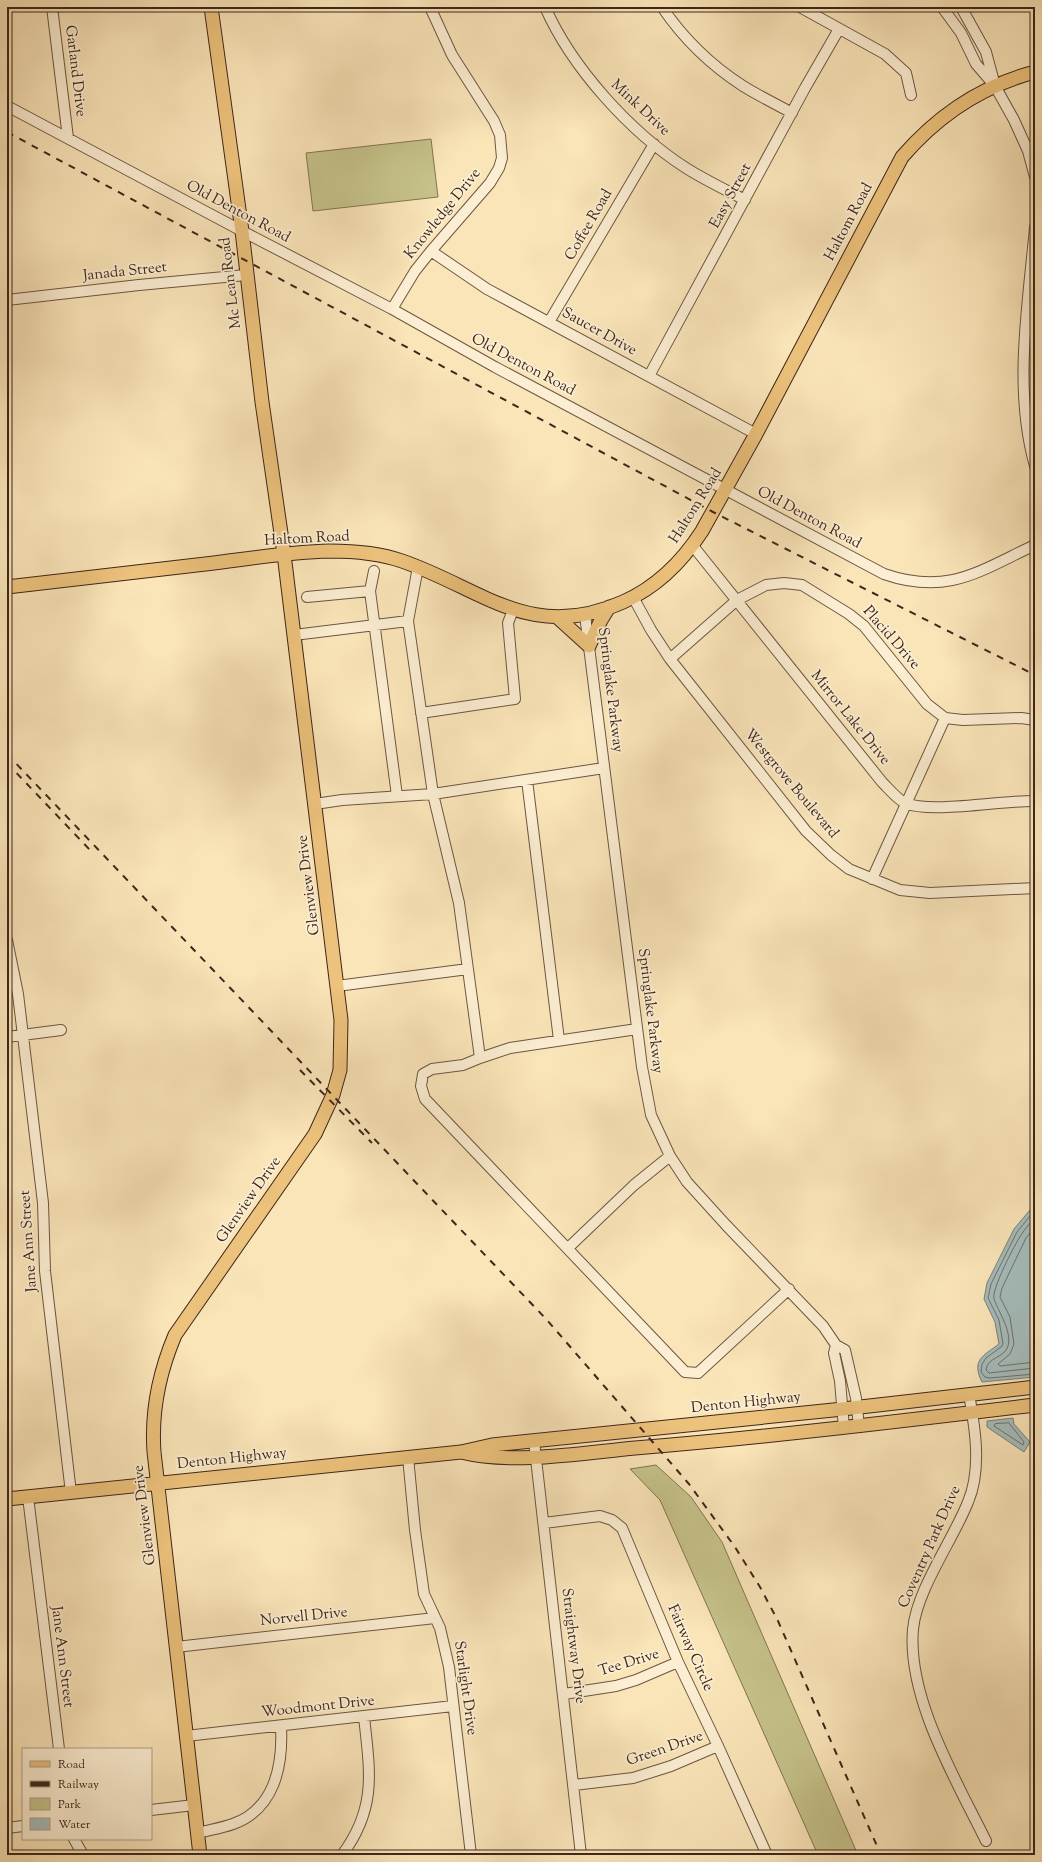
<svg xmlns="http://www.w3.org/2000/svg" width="1042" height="1862" font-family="'Sorts Mill Goudy',serif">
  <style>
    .green { fill: #c6c28a; stroke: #827452 }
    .water { fill: #a5bcbb; stroke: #7b807b }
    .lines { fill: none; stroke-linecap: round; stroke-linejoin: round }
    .shore { stroke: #71716b; stroke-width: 1 }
    .minor-casing { stroke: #6c5642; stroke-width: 12 }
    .major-casing { stroke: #3d261b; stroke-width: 15 }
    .minor { stroke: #fceed2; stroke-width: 10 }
    .major { stroke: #edc27c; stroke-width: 13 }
    .rail { stroke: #3d261b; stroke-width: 2; stroke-dasharray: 7 7; stroke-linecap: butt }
    .labels { text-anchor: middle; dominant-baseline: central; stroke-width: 3.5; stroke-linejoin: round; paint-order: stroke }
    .street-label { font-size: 15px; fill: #3d261b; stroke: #fceed2 }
  </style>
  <rect width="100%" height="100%" fill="#fae5b9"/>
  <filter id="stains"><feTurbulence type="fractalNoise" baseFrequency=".005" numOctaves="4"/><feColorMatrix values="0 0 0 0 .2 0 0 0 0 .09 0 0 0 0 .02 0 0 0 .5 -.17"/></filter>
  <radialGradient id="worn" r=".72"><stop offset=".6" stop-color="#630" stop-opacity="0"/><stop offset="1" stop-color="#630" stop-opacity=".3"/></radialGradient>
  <path class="green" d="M431,139L438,197L313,211L306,153Z
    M656,1465L691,1497L722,1542L858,1855H818L660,1500L630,1469Z"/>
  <path class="water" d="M1035,1204V1377L982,1382C971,1360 983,1356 999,1344L995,1322L984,1299L987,1283L1014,1229Z
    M1013,1418L1014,1424L1030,1442L1024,1452L987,1427V1421Z"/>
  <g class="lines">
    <path class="shore" d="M1035,1210L1017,1232L991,1284L988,1298L999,1320L1003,1344L1001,1347L986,1358L982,1364L981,1372L985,1377L989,1378L1035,1374
      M1035,1218C1030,1223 1025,1229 1021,1235C1015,1244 991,1290 994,1299C999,1313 1012,1331 1008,1346C1005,1358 987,1357 986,1370L989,1373L1035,1368
      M1035,1227L1026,1238L1002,1288L1000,1297L1010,1317L1014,1344L1010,1354L998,1364L1000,1366L1035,1362
      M1009,1423L1024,1442L1023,1445L994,1426L995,1424Z"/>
    <defs>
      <path id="minor" d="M52,7L68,138
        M545,7C572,68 630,132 686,168C705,180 726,190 745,200
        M662,7C683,38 712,66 743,86C759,96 776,104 792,113
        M800,7L885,54L906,73L911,95
        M942,7L961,33L976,64L995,86L1014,120L1028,151L1035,177
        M961,7L986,52L994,82
        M7,106L242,231L392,309L495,367L884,574C948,596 979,571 1035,545
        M1035,227C1028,307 1013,388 1035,466
        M431,251L487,289L756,434
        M7,300L139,285L246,275
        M392,309L415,271L431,251L490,183L499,168L502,158L500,135L494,121L452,55L430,7
        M549,322L654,144
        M649,376L805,88L839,29
        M693,546L882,782C889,789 897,799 905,803C932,814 1003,800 1035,801
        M418,567L408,621L433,794L459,903L480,1058L463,1065L432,1069L423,1074L421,1086L425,1099L685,1372L698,1373L789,1289
        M374,571L370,591L397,796
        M307,597L370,591
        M633,597L651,630L670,659L806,831L831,855L849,869L900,890L930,893L1035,888
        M585,615L642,1067L651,1115L670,1156L687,1182L726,1225L823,1326L836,1345L845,1350L856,1398L859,1427
        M294,635L408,621
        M670,659L737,600L766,585L784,583L802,585L849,614L864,626L927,704L945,718L963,720L1021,718L1035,720
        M421,713L515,699L508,623L513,610
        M527,780L559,1040
        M315,804L342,800L433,794L604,768
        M872,879L945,718
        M7,940L18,994L43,1203L45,1271L71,1493
        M337,986L468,969
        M7,1037L61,1030
        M480,1058L510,1048L637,1029
        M568,1248L634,1185L670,1156
        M836,1345L834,1353L840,1381L844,1428
        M969,1394C975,1428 982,1469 968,1502C953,1540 917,1589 913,1629C907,1698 956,1780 986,1841
        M534,1441L581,1855
        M408,1457L415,1530L424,1594L440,1628L449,1667L471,1855
        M28,1497L59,1749
        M544,1523L600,1516L612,1520L622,1528L678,1662L718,1746L767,1855
        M176,1647L435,1618
        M564,1694L616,1686L636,1680L678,1662
        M186,1736L453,1706
        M574,1785L633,1778L671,1766L718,1746
        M151,1810L194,1805
        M7,1828L23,1826
        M198,1833C209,1830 222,1828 233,1824C275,1809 283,1765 281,1727
        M74,1839L83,1855
        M342,1855C377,1808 370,1772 364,1717"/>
      <path id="major" d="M7,587C76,579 145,571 214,563C252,558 290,552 329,551C353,551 379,553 402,561C483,589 531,643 623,602C657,587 682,562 702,531L756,434L902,157C938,115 981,86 1035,72
        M557,617L589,646L601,620L609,607
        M461,1452C513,1465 582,1453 635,1448C769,1437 902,1421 1035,1405
        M7,1499L461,1452L492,1445L843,1409L1035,1387
        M200,1855L154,1452C151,1410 159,1373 175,1335L315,1134L333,1095L340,1070L341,1020L284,554L262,402L242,231L211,7"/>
    </defs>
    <use href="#minor" class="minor-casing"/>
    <use href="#major" class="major-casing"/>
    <use href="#minor" class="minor"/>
    <use href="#major" class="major"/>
    <path class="rail" d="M7,132L713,512L1035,675
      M7,754L547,1320L689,1484L735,1547L760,1587L778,1621L881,1855
      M7,763L90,850
      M300,1070L372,1143"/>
  </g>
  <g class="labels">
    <g class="street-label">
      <text transform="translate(75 71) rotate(83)">Garland Drive</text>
      <text transform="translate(640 108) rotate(43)">Mink Drive</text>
      <text transform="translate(731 196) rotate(-62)">Easy Street</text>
      <text transform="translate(238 212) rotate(28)">Old Denton Road</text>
      <text transform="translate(443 214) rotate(-51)">Knowledge Drive</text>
      <text transform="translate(849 222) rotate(-62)">Haltom Road</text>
      <text transform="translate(589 225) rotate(-60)">Coffee Road</text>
      <text transform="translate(125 272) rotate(-6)">Janada Street</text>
      <text transform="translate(231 283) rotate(-97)">Mc Lean Road</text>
      <text transform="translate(599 332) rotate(29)">Saucer Drive</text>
      <text transform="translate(523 365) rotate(28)">Old Denton Road</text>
      <text transform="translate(696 506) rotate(-58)">Haltom Road</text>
      <text transform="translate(809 518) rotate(28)">Old Denton Road</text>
      <text transform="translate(307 539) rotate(-3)">Haltom Road</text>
      <text transform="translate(891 638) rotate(49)">Placid Drive</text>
      <text transform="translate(610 690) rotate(83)">Springlake Parkway</text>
      <text transform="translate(850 718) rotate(51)">Mirror Lake Drive</text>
      <text transform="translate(791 784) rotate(50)">Westgrove Boulevard</text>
      <text transform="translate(309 885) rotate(-97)">Glenview Drive</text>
      <text transform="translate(650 1011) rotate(83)">Springlake Parkway</text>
      <text transform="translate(249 1200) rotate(-55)">Glenview Drive</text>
      <text transform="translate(29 1241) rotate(-94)">Jane Ann Street</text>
      <text transform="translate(746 1403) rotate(-6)">Denton Highway</text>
      <text transform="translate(232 1459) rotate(-6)">Denton Highway</text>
      <text transform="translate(145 1515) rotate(-97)">Glenview Drive</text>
      <text transform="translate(930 1547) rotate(-66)">Coventry Park Drive</text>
      <text transform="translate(304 1617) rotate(-6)">Norvell Drive</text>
      <text transform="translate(573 1646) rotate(83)">Straightway Drive</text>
      <text transform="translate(690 1648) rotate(66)">Fairway Circle</text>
      <text transform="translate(62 1657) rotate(83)">Jane Ann Street</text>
      <text transform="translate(629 1663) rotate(-17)">Tee Drive</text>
      <text transform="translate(465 1688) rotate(82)">Starlight Drive</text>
      <text transform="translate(318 1707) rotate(-6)">Woodmont Drive</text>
      <text transform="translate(665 1749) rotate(-19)">Green Drive</text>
    </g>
  </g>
  <rect width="1042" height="1862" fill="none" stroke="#fae5b9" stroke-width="24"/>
  <rect x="8" y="8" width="1026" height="1846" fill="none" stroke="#3d261b" stroke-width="2"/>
  <rect x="12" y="12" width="1018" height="1838" fill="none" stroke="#3d261b"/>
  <rect x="22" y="1748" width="130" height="92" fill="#fceed2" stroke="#b09e89"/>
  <rect x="30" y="1761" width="20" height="6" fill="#edc27c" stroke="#b09e89"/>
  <text x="58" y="1768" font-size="12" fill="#3d261b">Road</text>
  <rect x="30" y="1781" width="20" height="6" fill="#3d261b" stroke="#b09e89"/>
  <text x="58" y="1788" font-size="12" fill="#3d261b">Railway</text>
  <rect x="30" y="1798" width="20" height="12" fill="#c6c28a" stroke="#b09e89"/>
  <text x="58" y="1808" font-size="12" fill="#3d261b">Park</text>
  <rect x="30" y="1818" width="20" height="12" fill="#a5bcbb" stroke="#b09e89"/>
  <text x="58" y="1828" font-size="12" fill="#3d261b">Water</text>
  <rect width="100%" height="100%" filter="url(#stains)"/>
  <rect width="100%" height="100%" fill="url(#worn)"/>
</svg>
